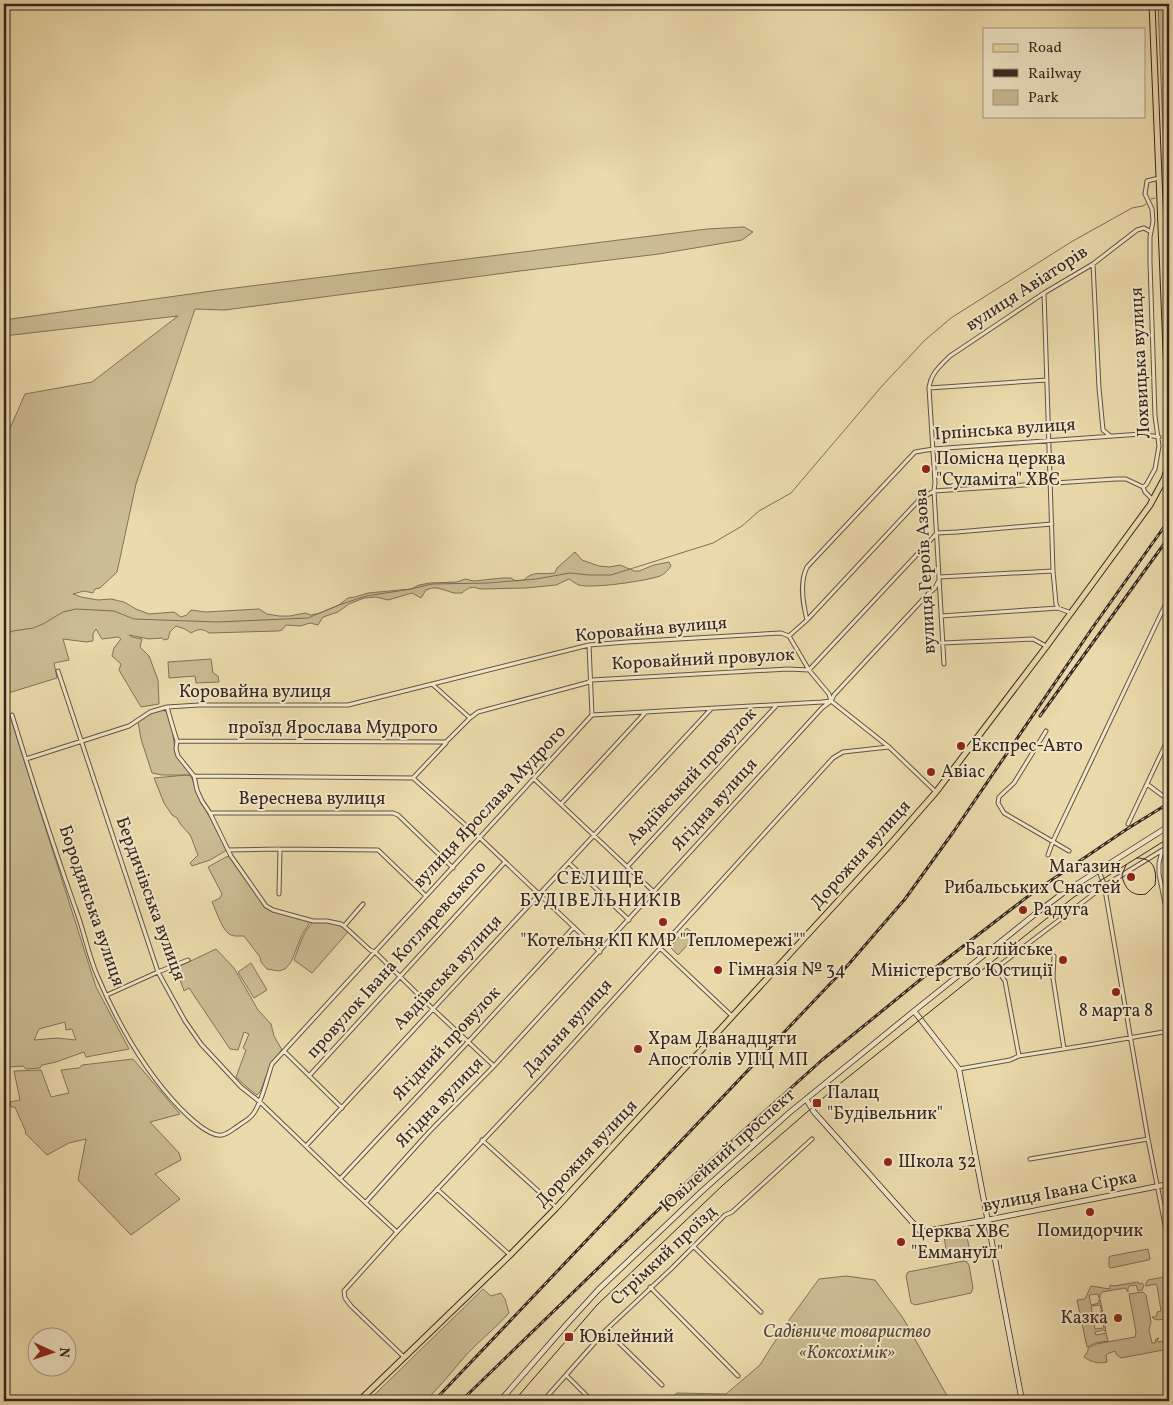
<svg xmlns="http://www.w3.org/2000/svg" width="1173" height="1405" font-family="Vollkorn,serif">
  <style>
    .green { fill: #ccbc94; stroke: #80725b; fill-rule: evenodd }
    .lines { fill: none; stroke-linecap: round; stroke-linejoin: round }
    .stream { stroke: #7d6e58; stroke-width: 1 }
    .street-casing { stroke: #625444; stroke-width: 5 }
    .secondary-casing { stroke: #352722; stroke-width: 6 }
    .primary-casing { stroke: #352722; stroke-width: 7 }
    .street { stroke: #f2e7c8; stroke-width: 3 }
    .secondary { stroke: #f2e7c8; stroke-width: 4.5 }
    .primary { stroke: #ebdaab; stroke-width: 5 }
    .tram { stroke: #352722; stroke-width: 1 }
    .rail-casing { stroke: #352722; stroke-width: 3 }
    .rail { stroke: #f2e7c8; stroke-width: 1; stroke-dasharray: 4; stroke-linecap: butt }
    .poi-dot { fill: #8f2418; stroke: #f2e7c8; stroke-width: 2 }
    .labels { text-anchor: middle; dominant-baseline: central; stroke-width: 4; stroke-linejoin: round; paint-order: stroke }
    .street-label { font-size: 18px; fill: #352722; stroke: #f2e7c8 }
    .poi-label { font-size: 18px; fill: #352722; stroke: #f2e7c8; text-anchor: start }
    .park-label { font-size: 18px; font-style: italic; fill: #5b4c3e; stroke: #f2e7c8 }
    .neighbourhood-label { font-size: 19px; letter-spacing: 1px; fill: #352722; stroke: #f2e7c8 }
  </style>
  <rect width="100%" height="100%" fill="#ebdaab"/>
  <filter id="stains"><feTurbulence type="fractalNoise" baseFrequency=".004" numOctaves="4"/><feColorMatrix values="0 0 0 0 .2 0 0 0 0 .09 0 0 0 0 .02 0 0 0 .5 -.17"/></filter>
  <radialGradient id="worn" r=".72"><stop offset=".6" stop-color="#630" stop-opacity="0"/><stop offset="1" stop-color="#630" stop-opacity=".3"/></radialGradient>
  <path class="green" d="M1158,4H1169V279Z
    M744,227L753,232L742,240L659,254L520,271L225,310L195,309L136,484L117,572L100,588L95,589L93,593L84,591L73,594L81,597L98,600L111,599L124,602L136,609L149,614L174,612L181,617L187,615L191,610L206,612L259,609L267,614L279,616H290L305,613L311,615L320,613L339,605L348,598L355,597L368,593L411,589L419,585L430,583L457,582L465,579L474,581L503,578H511L516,581L524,580C533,570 543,575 555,573L557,568L575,552L582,560L599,566L609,567L620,565L634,571H639L654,565L669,562L671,566C668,570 665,574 660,576C646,581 591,589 579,585C576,584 572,581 569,579L556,585L526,588L480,589C472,586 469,587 462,593H454L438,588H432L426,590L421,598L412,593L388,600L376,597L364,598L349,604L338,612L323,617L318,625L310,623L300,626L286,625L282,630L278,631L209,633C202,628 198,629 191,633L185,629L176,626L170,632L168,639L164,640L162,638L149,639L129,635L132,637L142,639L140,647L149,656L158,680L159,704L141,707L119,670L121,664L112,656L114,648L121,639L118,637L102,639L96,629L93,634V641L86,642L63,639L69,660L54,663L57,678L5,694L10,716L96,987L129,1049L86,1057L84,1052L56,1062L42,1065L40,1068L26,1069L23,1066L7,1067L4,1069V452L8,433L25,394L92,382L178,316L4,336V320L219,290L707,229ZM65,1022L66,1030L72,1029L76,1040L57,1038L34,1040L39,1029Z
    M211,659L213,673L218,676L219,682L196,683L195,676L169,678L168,662Z
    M159,710L166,711L172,728L175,750L191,775H162L152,773L141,739L138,722L150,713Z
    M186,775L191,776L201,801L227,850L210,860L192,866L190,863L198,855C195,849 193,840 190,835C185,829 180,825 177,818L172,815L164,803L154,778Z
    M230,856L259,899L266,907L310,922L302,935L291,962L285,969L279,971L267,969L261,962L260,957L244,936C239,936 232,937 228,933C221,927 216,910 212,902L220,898L222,894L208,867L226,857Z
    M313,922C327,922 338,922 348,932L312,973L294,960C299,947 303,932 313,922Z
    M687,928L696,936L678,955L670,947Z
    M216,949L234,968L258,1010L271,1024L274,1036L282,1050L271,1064L260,1092L257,1095L249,1089L236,1077L246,1050L243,1048L249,1034L244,1032L238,1050L230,1049L189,988L184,991L176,968Z
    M251,963L267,990L254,998L238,972Z
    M133,1059L180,1114L150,1122L179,1153L181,1160L155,1174L180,1199L131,1235L78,1180L86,1139L69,1143L47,1155L25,1133L26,1132L15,1107H11L10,1102L20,1100L14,1071L41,1070L51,1097L69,1093L61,1070L79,1068L82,1065Z
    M966,1232L970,1252L947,1256L944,1236Z
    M1148,1249L1150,1259L1148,1260L1111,1268L1109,1267V1257L1111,1256Z
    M964,1261L967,1262L969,1265L973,1288L971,1293L915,1305L911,1303L906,1276L908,1272Z
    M846,1276L875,1280L903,1318L950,1401H666L677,1393L726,1394L760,1365L784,1327L819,1279Z
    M1169,1276V1318C1163,1319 1156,1322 1152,1317H1155L1157,1315V1312L1161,1311L1157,1286L1156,1284L1146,1286V1283L1148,1280Z
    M1138,1282L1139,1284L1142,1283L1144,1286L1142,1290L1138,1291L1136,1285L1129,1286L1128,1288V1292L1125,1288L1102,1292L1100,1295V1298H1099L1098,1294L1089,1295L1091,1305L1099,1303V1299H1100L1102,1308L1101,1309L1100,1305L1091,1306L1095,1329L1104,1328L1102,1316L1094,1317V1316L1101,1314V1310L1102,1309L1106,1332L1104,1330L1095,1332L1096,1335L1106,1333L1108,1341L1095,1343L1087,1347L1077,1300L1085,1299L1091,1286L1110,1289V1285L1114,1286Z
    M483,1289L491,1296L501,1293L505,1299L509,1313C496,1328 480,1340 467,1354C453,1370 440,1387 425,1401H368Z
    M1143,1292L1146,1295L1151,1322L1149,1330L1152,1343H1155L1156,1339L1159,1338L1157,1340L1158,1342L1165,1341L1163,1333H1166L1168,1348L1163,1350L1121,1358L1116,1354L1115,1351L1109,1353L1106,1355L1107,1362C1098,1364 1091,1362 1084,1357L1088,1351V1348L1096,1344L1135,1337L1136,1332L1129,1294Z"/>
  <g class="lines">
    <path class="stream" d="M1167,196L1169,192
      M1151,199L1155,198
      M4,635L13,631L33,628L43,624L63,612L76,609L114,611L134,619L218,622L308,618L339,605L366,596L411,589L432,584L488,583L536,579L570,573L589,575H611L713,543L742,526L759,511L791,493L882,386L925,340L951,318L1071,242L1132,208L1143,206L1146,204"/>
    <defs>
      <path id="street" d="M1093,264L1099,388L1103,430L1109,435
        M1044,293L1053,571L1056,604L1058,608
        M929,388L1047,380
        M1143,487L1146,485L1155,469L1159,446L1155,416L1150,263V237L1153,221L1152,209L1145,194L1147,181L1159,178
        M1143,487L1145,492L1153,500
        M939,577L1053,571
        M1058,608L1071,613
        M941,616L1058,608
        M807,620C803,604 799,583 807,567L915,452L933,449L1141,434L1159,437
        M789,636L809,670L829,694L831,701L889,747L936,792
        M942,643L1033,639L1046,646
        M589,645L592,715
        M944,664L934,491L935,483L929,388C931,373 940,366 950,356L1044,293L1093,264L1137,230L1144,228L1151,232
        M58,671L158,972L185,1021L201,1044L241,1087L260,1102L340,1179L397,1232
        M432,684L470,718
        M167,707L173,728L177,741L176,749L178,756L194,776L197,790L202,801L210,813L231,856L266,906L273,910L313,921H327L341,924L344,926L370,950L375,952L433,1009L494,1066
        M12,715C32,780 53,845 76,910C84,931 88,954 97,975C118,1024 144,1071 181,1109C190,1118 209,1137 222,1135C228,1134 233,1129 238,1126C243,1122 250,1119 253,1114C262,1103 267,1078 272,1064L592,715L822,702L831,701
        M1046,731L1014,783L999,797L998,803L1004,813L1069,851
        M177,741L446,742L470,718L478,712L586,683L592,680L788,669L809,670L937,533L957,532L1052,524
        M26,759L129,726L150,712L167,707L199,705H348L589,645L627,642L781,633L789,636L807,620L920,499L934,491L1116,479H1126L1143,487
        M194,776L413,778L480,838L600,952
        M413,778L446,743
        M534,779L654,892
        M1147,784L1163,796L1169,792
        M561,804L645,713
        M210,813H393L398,815L453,868
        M1128,824L1169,737
        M228,850L280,849L378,850L426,896
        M1162,851L1159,863V874L1169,923
        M1048,855L1053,841L1169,597
        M569,863L629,920
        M627,867L776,706
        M1099,871L1104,884L1148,1139L1169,1245
        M279,894L280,849
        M344,926L363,904
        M660,948L732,1016
        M1054,956L1053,978L1064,1049
        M107,995L158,972L188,960
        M284,1051L342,1108
        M1019,1056L1005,981L996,968L1104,886L1169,846
        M959,1069L1010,1060L1019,1056L1094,1044L1169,1031
        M309,1076L505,862
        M482,1140L556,1207
        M306,1146L711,709
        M1030,1159L1148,1139
        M340,1179L468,1042L574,927
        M437,1189L510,1255
        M366,1202L429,1132L494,1066L822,708L831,701L834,695L927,595L935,588L939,580
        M693,1246L761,1312
        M650,1287L738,1376
        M606,1330L662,1385
        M404,1357L351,1306L345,1298L344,1291L397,1232L542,1078L833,758L843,752L889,747
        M566,1375L592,1401
        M543,1401L606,1330L671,1269L725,1215L732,1212L812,1139"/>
      <path id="secondary" d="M914,1011L959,1069L1022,1401
        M806,1099L814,1112L921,1232L992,1219L1169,1184
        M500,1401L566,1325L599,1289L701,1192L789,1113L914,1011L1034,915L1063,893L1169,826
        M1162,1401L1169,1400"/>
      <path id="primary" d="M1152,4L1169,424
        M359,1401L510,1255L556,1208L887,848L936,792L1046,647L1150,505L1164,479L1169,463"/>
    </defs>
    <use href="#street" class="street-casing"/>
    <use href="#secondary" class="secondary-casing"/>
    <use href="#primary" class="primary-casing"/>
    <use href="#street" class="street"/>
    <use href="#secondary" class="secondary"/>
    <use href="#primary" class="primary"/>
    <path class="tram" d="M1126,865L1122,875C1124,888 1132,897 1146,894L1155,885C1157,870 1154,858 1137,858
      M514,1401L597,1305L723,1185L837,1086L1056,911L1074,897L1169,838"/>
    <defs>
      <path id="rail" d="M1040,716L1169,537
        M434,1401L848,965L905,899L954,831L1093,627L1169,520
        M461,1401L689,1180L822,1060L931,971L1031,894L1127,829L1169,803"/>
    </defs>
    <use href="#rail" class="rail-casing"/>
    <use href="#rail" class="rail"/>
  </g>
  <g class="poi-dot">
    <circle cx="926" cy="469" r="5"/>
    <circle cx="961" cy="746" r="5"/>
    <circle cx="931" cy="772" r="5"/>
    <circle cx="1131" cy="877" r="5"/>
    <circle cx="1023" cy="910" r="5"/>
    <circle cx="663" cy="922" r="5"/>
    <circle cx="1063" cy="960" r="5"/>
    <circle cx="718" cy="970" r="5"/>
    <circle cx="1116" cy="992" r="5"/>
    <circle cx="638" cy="1049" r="5"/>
    <rect x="812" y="1098" width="10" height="10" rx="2.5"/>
    <circle cx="888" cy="1162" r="5"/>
    <circle cx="1090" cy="1212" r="5"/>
    <circle cx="901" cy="1242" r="5"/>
    <circle cx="1118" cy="1318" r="5"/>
    <rect x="564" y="1332" width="10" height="10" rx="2.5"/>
  </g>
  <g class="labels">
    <g class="street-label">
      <text transform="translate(1027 289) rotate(-33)">вулиця Авіаторів</text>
      <text transform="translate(1141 363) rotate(-93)">Лохвицька вулиця</text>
      <text transform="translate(1005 430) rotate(-4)">Ірпінська вулиця</text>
      <text transform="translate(926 571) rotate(-93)">вулиця Героїв Азова</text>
      <text transform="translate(651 630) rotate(-5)">Коровайна вулиця</text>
      <text transform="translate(703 660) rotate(-3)">Коровайний провулок</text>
      <text x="255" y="692">Коровайна вулиця</text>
      <text x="333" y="728">проїзд Ярослава Мудрого</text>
      <text transform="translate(692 777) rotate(-47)">Авдіївський провулок</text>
      <text x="312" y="799">Вереснева вулиця</text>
      <text transform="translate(715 805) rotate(-48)">Ягідна вулиця</text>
      <text transform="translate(490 807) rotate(-47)">вулиця Ярослава Мудрого</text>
      <text transform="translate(861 855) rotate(-48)">Дорожня вулиця</text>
      <text transform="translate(150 899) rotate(70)">Бердичівська вулиця</text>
      <text transform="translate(91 906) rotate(71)">Бородянська вулиця</text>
      <text transform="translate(397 960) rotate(-48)">провулок Івана Котляревського</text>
      <text transform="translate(448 973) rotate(-47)">Авдіївська вулиця</text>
      <text transform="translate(568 1028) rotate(-48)">Дальня вулиця</text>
      <text transform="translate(447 1044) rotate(-47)">Ягідний провулок</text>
      <text transform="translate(440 1103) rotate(-46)">Ягідна вулиця</text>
      <text transform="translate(728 1151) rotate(-42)">Ювілейний проспект</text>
      <text transform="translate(587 1154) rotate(-47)">Дорожня вулиця</text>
      <text transform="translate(1060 1192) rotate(-11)">вулиця Івана Сірка</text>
      <text transform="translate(664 1256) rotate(-43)">Стрімкий проїзд</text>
    </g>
    <g class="poi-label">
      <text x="936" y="459">Помісна церква<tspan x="936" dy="21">"Суламіта" ХВЄ</tspan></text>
      <text x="971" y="746">Експрес-Авто</text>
      <text x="941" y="772">Авіас</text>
      <text x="1121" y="867" text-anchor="end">Магазин<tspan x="1121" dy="21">Рибальських Снастей</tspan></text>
      <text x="1033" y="910">Радуга</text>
      <text x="663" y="941" text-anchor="middle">"Котельня КП КМР "Тепломережi""</text>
      <text x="1053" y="950" text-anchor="end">Баглійське<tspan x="1053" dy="21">Міністерство Юстиції</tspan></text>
      <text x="728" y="970">Гімназія № 34</text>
      <text x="1116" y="1011" text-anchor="middle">8 марта 8</text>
      <text x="648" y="1039">Храм Дванадцяти<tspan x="648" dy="21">Апостолів УПЦ МП</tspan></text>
      <text x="827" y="1093">Палац<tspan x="827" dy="21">"Будівельник"</tspan></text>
      <text x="898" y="1162">Школа 32</text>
      <text x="1090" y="1231" text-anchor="middle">Помидорчик</text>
      <text x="911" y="1232">Церква ХВЄ<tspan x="911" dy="21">"Еммануїл"</tspan></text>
      <text x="1108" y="1318" text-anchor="end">Казка</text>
      <text x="579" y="1337">Ювілейний</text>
    </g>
    <g class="park-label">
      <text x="847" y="1332">Садівниче товариство<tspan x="847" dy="21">«Коксохімік»</tspan></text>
    </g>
    <g class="neighbourhood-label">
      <text x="601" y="879">СЕЛИЩЕ<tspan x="601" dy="22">БУДІВЕЛЬНИКІВ</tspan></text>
    </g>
  </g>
  <rect width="1173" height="1405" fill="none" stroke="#ebdaab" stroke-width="20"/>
  <rect x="5" y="5" width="1163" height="1395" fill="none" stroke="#352722" stroke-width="2.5"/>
  <rect x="10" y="10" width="1153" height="1385" fill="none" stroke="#352722"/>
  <rect x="983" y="28" width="162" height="90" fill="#f2e7c8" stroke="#a69a86"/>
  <rect x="993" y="44" width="25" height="8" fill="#ebdaab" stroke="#a69a86"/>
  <text x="1028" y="52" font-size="15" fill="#352722">Road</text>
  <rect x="993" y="69" width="25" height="8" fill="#352722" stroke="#a69a86"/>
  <text x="1028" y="78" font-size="15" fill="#352722">Railway</text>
  <rect x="993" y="90" width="25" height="15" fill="#ccbc94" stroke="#a69a86"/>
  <text x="1028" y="102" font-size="15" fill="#352722">Park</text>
  <g transform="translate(52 1352) rotate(93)"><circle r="24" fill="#f2e7c8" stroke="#a69a86"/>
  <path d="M0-4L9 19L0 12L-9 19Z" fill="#8f2418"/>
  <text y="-8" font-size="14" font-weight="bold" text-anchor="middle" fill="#352722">N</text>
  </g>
  <rect width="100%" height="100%" filter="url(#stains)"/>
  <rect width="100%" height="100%" fill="url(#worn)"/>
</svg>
